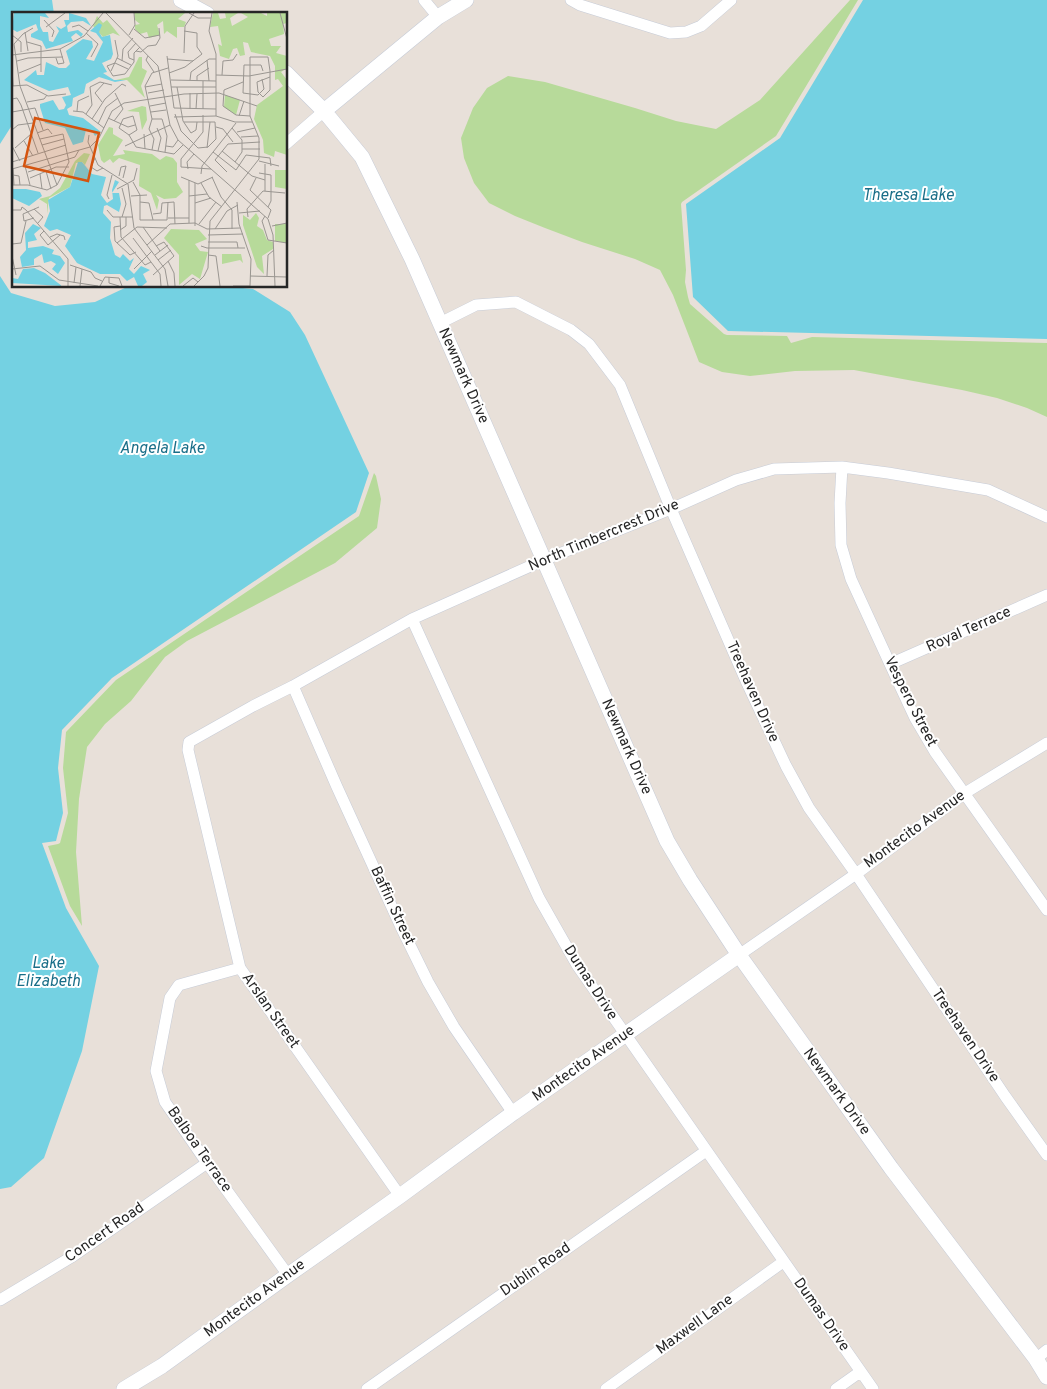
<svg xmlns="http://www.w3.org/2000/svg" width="1047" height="1389" font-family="Overpass,sans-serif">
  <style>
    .green { fill: #b7da9a }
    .water { fill: #74d1e2 }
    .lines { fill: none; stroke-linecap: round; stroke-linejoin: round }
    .street-casing { stroke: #c7ccd7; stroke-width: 12 }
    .secondary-casing { stroke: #c7ccd7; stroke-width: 16 }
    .street { stroke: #fff; stroke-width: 11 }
    .secondary { stroke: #fff; stroke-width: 15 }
    .labels { text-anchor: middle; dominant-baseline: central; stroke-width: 4; stroke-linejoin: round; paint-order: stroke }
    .street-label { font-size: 15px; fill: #262626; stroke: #fff }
    .water-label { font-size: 16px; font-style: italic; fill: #196e88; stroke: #fff }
    .inset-road { fill: none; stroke: #9a9691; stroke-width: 1 }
    .view { fill: #d5540f; fill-opacity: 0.15; stroke: #d5540f; stroke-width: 2.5 }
    .inset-edge { fill: none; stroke: #262626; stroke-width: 2.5 }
  </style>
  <rect width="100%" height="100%" fill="#e8e0d9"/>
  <path class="green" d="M850,0H858L776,136L682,202L681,204L686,270L685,282L688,297L690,304L724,334L727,335L787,336L791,343L812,337L1047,343V417L1027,408L997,398L962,390L854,370L795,371L750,376L722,372L699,362L673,295L660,270L635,259L582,242L545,228L515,216L489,203L474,183L464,158L461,138L473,108L487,88L508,76L545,82L635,108L676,121L716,129L760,100Z
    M374,473L376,476L381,499L377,528L335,563L187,641L165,657L131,701L105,724L87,747L79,799L76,852L82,926L70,906L48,846L58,844L60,843L68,813L63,768L66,732L116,680L359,516Z"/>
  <path class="water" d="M0,0H52L54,14H14V122L0,144Z
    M863,0H1047V339L728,331L693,297L686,204L780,138Z
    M0,276L11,293L55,306L95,302L129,286H222L253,289L290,312L305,335L369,473L356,512L112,678L62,730L58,768L63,813L56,841L42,843L66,908L99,966L82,1051L44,1158L11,1187L0,1189Z"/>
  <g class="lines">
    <defs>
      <path id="street" d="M424,0L438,17
        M571,0L580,5L670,33L686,32L701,26L731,0
        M286,144L324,111
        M440,323L476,305L516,302L571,330L589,344L620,385L671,509L747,683L786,766L809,808L856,874L1005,1096L1047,1155
        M842,467L840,503L841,545L851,579L901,688L915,718L935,752L1047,910
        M412,619L539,898L577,965L873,1389
        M890,664L1047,595
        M293,686L337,787L401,927L428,982L454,1027L513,1113
        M739,955L856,874L965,793L1047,743
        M240,968L179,985L170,998L156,1071L165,1102L207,1163L288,1275
        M400,1196L240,968L188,750L189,742L253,706L293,686L412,619L544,560L671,509L736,480L774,469L842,467L888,473L988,490L1047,517
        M0,1300L73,1256L207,1163
        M1036,1359L1047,1350
        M367,1389L706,1151
        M606,1389L783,1262
        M836,1389L860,1372"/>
      <path id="secondary" d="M181,0L207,14
        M286,73L324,111L362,157L412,259L667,841L690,880L739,955L891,1168L1036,1359L1047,1377
        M324,111L438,17L466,0
        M124,1389L162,1366L288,1275L400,1196L513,1113L739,955"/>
    </defs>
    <use href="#street" class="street-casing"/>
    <use href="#secondary" class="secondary-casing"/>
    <use href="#street" class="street"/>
    <use href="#secondary" class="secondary"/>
  </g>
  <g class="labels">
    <g class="street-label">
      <text transform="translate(463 376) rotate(66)">Newmark Drive</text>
      <text transform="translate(604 536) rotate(-23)">North Timbercrest Drive</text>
      <text transform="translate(969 630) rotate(-24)">Royal Terrace</text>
      <text transform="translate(752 692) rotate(66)">Treehaven Drive</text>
      <text transform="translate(910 702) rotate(63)">Vespero Street</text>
      <text transform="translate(626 747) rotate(66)">Newmark Drive</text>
      <text transform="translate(915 830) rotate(-36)">Montecito Avenue</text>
      <text transform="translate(392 906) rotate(65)">Baffin Street</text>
      <text transform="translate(590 983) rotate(57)">Dumas Drive</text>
      <text transform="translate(270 1011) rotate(55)">Arslan Street</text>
      <text transform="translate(965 1036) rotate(56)">Treehaven Drive</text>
      <text transform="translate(584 1064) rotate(-35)">Montecito Avenue</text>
      <text transform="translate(836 1092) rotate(54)">Newmark Drive</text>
      <text transform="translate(199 1150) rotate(55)">Balboa Terrace</text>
      <text transform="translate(105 1233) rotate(-35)">Concert Road</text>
      <text transform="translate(536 1270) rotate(-35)">Dublin Road</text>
      <text transform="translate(255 1299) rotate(-36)">Montecito Avenue</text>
      <text transform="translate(821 1315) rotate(55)">Dumas Drive</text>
      <text transform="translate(695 1325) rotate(-36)">Maxwell Lane</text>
    </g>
    <g class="water-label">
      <text x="908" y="196">Theresa Lake</text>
      <text x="162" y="449">Angela Lake</text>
      <text x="48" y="964">Lake<tspan x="48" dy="18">Elizabeth</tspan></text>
    </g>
  </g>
  <g transform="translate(12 12)">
    <rect width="275" height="275" fill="#e8e0d9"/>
    <path d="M122,1H173L166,7L174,10L172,15H165V26L155,19L152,22L151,9L145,13L148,23L137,26L135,20L128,22L123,17V13L128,12L123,8ZM201,1H206L208,7L214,6L213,1H226L218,6L220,14L236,5L229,1H249L255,4V1H275V11L271,12L272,22L257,27L259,34H269L264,41L275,44V56L269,60L275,68V143L263,139L262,145L252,141L251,128L242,107L245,93L271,74L266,67L263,68V54L258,44L239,40L236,31L231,30L233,43L228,44L225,36L221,37L217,47L208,44L206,32L210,34L206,14L198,15ZM85,4L91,11L95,8L108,24L101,21L91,25L81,14ZM127,45H130V56L135,59L129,74L133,86L115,68H104L117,65ZM213,83L228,88L224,103L212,95ZM130,94L134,95L135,108L130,118L127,100L115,99ZM97,115L101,116V122L111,128L101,144L113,142L111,138L140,142L148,148L154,144L161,146L165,151V170L171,180L164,186L152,187L144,183L147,188L145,198L139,181L127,174L128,153L107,146L101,151L98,147L92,151L89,148L86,133ZM72,141L78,142L73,153L81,162L70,150L64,151L58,175L37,186L35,202V192L27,187L38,184L48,176L63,149ZM263,158H275V177L263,175ZM244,201L247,206L245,214L251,218L255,228L261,230V237L250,244L252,262L245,255L231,213V203L238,208ZM263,212H275V231L263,229ZM159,217L187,218L195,227L183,232L188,239L196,240L188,267L180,262L167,273V243L152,226ZM210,242H229L231,251L228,248L210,252Z" fill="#b7da9a"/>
    <path d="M2,1H33L37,6L28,4V14L31,20H36L37,29L41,30L47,19L44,14L49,17L54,14L52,8H57V1L74,6L79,14L71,9L59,10L55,14L56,20L66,18L71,22L69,25L64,21L59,25L61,29L34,37L30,29L19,25V22L26,18L24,12L5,20L0,17ZM87,11L90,13L87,20L90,25L98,23L101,42L99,47L90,51L95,60L91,61L102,68H114L103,70L87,65L74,72L72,81L61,86L60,94L55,97L57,103L71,106L89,120L83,124L80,119L74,118L71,130L61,133L53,116L33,111L28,95V92L41,88L47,98L52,97L54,93L50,85L59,83L56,75L37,79L12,68L24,58L25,63H32L34,50L47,56H54L58,52L54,39L71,27L80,29L81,35L74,47L82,49L91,30L84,21L78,19ZM66,150H70L80,162L94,165L89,183L95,191L101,187L100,178L103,168L107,170L100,181H107L109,192L107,200L95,193L92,194L91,201L99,210L98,226L103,243L108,246L111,242L118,249L122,246L117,257L122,262L129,254L138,258L131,262L135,270L130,274H126L122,265L115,269L108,262H88L65,251L53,234L59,223L45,217L38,219L32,214L38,199L36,188L58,175ZM0,177H14L28,180L30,184L17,194L0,186ZM21,212L29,216L22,222L25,228L16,230V236L31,234L42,238L40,242L48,244L53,251L46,262L40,257L44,252L39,249L32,251L30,242L22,247V253L10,255L8,245L14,238L13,221ZM22,256L33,261L50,274L0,271V266L6,267L11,257Z" fill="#74d1e2"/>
    <path class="inset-road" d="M94,1L146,54L158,113L166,128L256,207L261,223L263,274M177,1L186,6H199M200,1L197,19L204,42V104M268,1L275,27M32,8L42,19L40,25M34,15L53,1M60,15L67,13L76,19M21,16L11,22L2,32L8,74L45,173M122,17L133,26L148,23M13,20L16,39M74,21L86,32L79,45M0,23L9,30V40M117,23L123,13L122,1M15,30L29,34V60M124,39L129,40L136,34L144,33L148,26L147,16M172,41L173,14L182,1M0,43L48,37L72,24L91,1M136,44L134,48L142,60M155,44L162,96L204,97M44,46L46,52L52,51L48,37M105,46L119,53M155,47L181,49M122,48L117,46L116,40L124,31M195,48L197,69M5,49L16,46L51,45M110,49L111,37L121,26M0,56L1,74M116,57L103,51L95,54L101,64L113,62L122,50V41L128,35M99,59L106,44L103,28M7,61L29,52M157,61L173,55L190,42L185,35V21L172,19M204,63L237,64L275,57M210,63L211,49L221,48L225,42M250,67L252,77L246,83L231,81L232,53H249L251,59M159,68L204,69M178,68L179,60L197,47H204M185,69V64L197,56M191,69V97M231,70L212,78L211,94L224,103L238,104M0,74L15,73L36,84L54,82M133,75L150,72M159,75H204M165,75L171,109L179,121L184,118L185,110M136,81L152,78M178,81V97M0,87L5,86L9,93L26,141M15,90L32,87L35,83M90,90L83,81L92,71M138,94L154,91M184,97L185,82M61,99L71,100L92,116M65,99L66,89L77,84M0,100L23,96L31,118M139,100L154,98M74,102L80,93L78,75L88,70L100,73M163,102L169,119L186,136L196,135L204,127L203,110H172M191,103V120L169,147V155L199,157M227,104L232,89M162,105L204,104L223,110H240M96,106L116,115L123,113M80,107L93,87L110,72L114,74M140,107H150L155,124L153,140M102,109L111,97L103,81M86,112L94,95L106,86M204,115L211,117L221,130M145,116L149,126L146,139M220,116L230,128V140L223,150M0,118L6,113L21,111M225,120L243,116M25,121L36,117L40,122M132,122L133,137M77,123L76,130L86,153L116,172L122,216L153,257L156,274M117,123L125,118L121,104L111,107L107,116L117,123L124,135L162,142L171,133M229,125L246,124M28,127L51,122L57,150L45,173L35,178M12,129L21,144M30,133L52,127M0,134L8,149M113,134L158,113M154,134L161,135L166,128M3,136L19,122M195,136L198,110M230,137H248M140,138L142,127L137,117L140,107L133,74L140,61L156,56M210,139L240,164L253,168M201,140L224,158L234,143M234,143L258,146L259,154M83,146L79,155L85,159L91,156M247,149L267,154M0,150L54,133M13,154L18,173M0,157L78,135L87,126L100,99L112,91L172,82L207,81L245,94M1,157L2,173M176,157L175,150L182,142M34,159L39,177M16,160L63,145L67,138M215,160L203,148L216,132L248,130M247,161L259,163V189L256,195M28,162L30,177M189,162L190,154L224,111M1,163L7,164L8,173M107,164L109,155L114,154L111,166M169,165L186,172L201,165M200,165L209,185L220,198V217M18,166L44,155H57M244,166L238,178L259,198L256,206M177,168V211M121,170L128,183V208H155L156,190M189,171L197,185L210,195M0,173H16L35,178M105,177L122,168L125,156M253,179V152M119,184L135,183M177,184L195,182M97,187L95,183L100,163M128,190L137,191L141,208M225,190L227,212L239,247L238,274M183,191L199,186M22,197L31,205L26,211M0,198H9L10,195L14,198L56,247V274M95,198L101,205H121M227,201L248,199M141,202L149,201L150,191L162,190L163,212M253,204L250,209L256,228L275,231M108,205L109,225L133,253L139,250M110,205L114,192L110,176M236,205L235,197L251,179L273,181M22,206L12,209L11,202L27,195M156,206H177M187,212L204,190M108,214L102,215L103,229L118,243L124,240M183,214V171M260,214L275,211M131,215L148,239M203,217L215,199L226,193M108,218L114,214V205M32,219L28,223L36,233L48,223M196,223L231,222M38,225L45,222L52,224L53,228M121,226L148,262L149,274M196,230H225L226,236M105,231L125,215L155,216M0,232L9,231L14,209M135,233L158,212L183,211L195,217L228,216M189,234L195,236H233M143,243L156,233M196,243L204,244L208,274M0,244L4,263M146,248L159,238M156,249L162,261L163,274M58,253L79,260L83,266L90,269M0,257L28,254L47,268L86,274M122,257L140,239M141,263L162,244L152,230L144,234M238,264L275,265M255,264L256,243L262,238M97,265V271L107,274M62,271L64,255M68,274L70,257M88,274L93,265L107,266L110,274M171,274L181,266L186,270M182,274L192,264L196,256L198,209L247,147V126L238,104V45H256L258,59V78L251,85L246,80L245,70L258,65M221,274H238"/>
    <path class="view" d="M23,106L87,121L76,169L12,154Z"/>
    <rect width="275" height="275" class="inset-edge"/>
  </g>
</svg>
